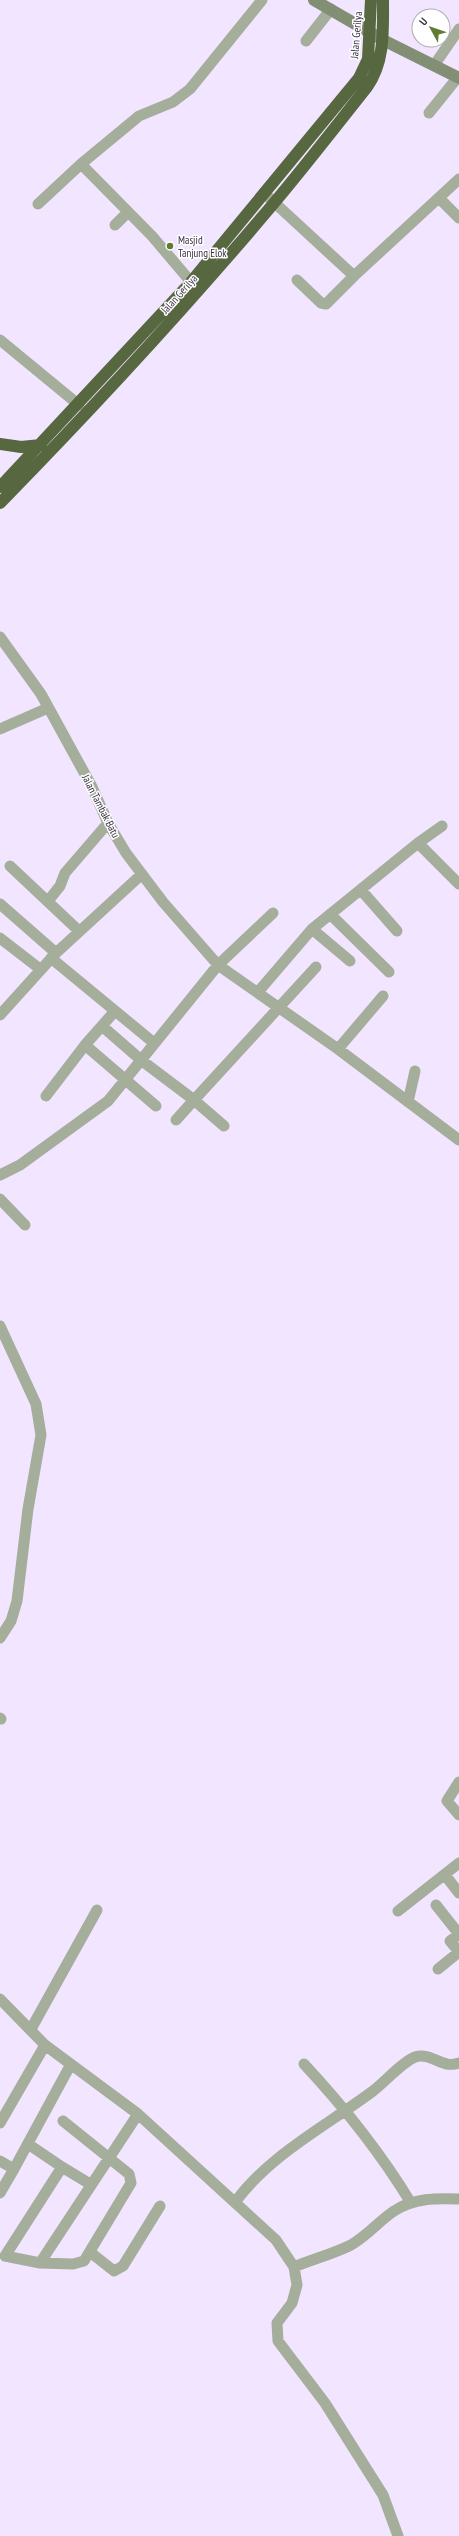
<svg xmlns="http://www.w3.org/2000/svg" width="459" height="2536" font-family="'PT Sans Narrow',sans-serif">
  <style>
    .lines { fill: none; stroke-linecap: round; stroke-linejoin: round }
    .street { stroke: #a5ad9b; stroke-width: 11 }
    .secondary { stroke: #838f74; stroke-width: 12 }
    .highway { stroke: #576740; stroke-width: 12 }
    .poi-dot { fill: #607c31; stroke: #fff; stroke-width: 1.5 }
    .labels { text-anchor: middle; dominant-baseline: central; stroke-width: 3; stroke-linejoin: round; paint-order: stroke }
    .street-label { font-size: 11px; fill: #393142; stroke: #fff }
    .poi-label { font-size: 11px; fill: #393142; stroke: #fff; text-anchor: start }
  </style>
  <rect width="100%" height="100%" fill="#f1e5ff"/>
  <g class="lines">
    <path class="street" d="M306,41L331,9
      M435,64L459,29
      M429,113L458,77
      M264,193L354,276L459,179
      M439,198L459,218
      M38,204L81,164
      M115,225L128,212
      M297,280L321,303L326,304L354,276
      M191,282L152,236L81,164L139,116L173,102L190,89L262,0
      M0,340L79,405
      M0,637L41,694L92,787L108,823L126,853L163,902L218,965L338,1049L459,1140
      M0,729L48,708
      M418,843L442,826
      M10,866L79,931
      M361,890L397,931
      M48,901L60,886L65,873L108,823
      M0,904L56,953
      M330,914L389,972
      M312,929L350,961
      M0,938L40,969
      M51,958L154,1043
      M258,992L312,929L418,843L459,884
      M0,1015L56,953L142,874
      M102,1026L141,1060L194,1100L316,967
      M85,1045L115,1011
      M338,1049L383,996
      M46,1096L85,1045L156,1106
      M408,1102L415,1071
      M176,1120L194,1100L224,1126
      M0,1175L20,1165L108,1101L218,965L273,913
      M0,1199L25,1225
      M0,1326L36,1404L41,1435L28,1509L17,1601L11,1621L0,1638
      M0,1718L1,1719
      M459,1782L447,1801L459,1815
      M445,1875L459,1893
      M436,1905L459,1934
      M398,1911L459,1863
      M438,1969L459,1952L450,1941L459,1934
      M0,1999L45,2045L138,2114L276,2240L294,2267L297,2285L292,2303L277,2323L278,2341L325,2403L383,2495L398,2536
      M31,2029L97,1910
      M304,2064C344,2107 380,2152 411,2203
      M0,2123L45,2045
      M28,2144L62,2167L5,2256L40,2263L138,2114
      M0,2161L14,2169L71,2064
      M62,2167L90,2184
      M0,2193L14,2169
      M236,2201C271,2154 326,2126 373,2091C385,2082 402,2062 415,2057C427,2053 437,2062 447,2064C450,2065 455,2064 459,2063
      M90,2252L114,2271L123,2266L160,2206
      M40,2263L73,2264L84,2261L131,2183L129,2174L63,2121
      M294,2267C313,2259 333,2254 351,2245C368,2235 379,2221 394,2211C414,2198 436,2198 459,2199"/>
    <path class="secondary" d="M314,0L383,40L459,78"/>
    <path class="highway" d="M0,444L21,447L41,445
      M0,487L191,282L359,78L368,59L371,0
      M0,503C95,406 187,306 274,203C306,165 336,126 367,87C385,62 383,30 383,0"/>
  </g>
  <circle class="poi-dot" cx="170" cy="246" r="4"/>
  <g class="labels">
    <g class="street-label">
      <text transform="translate(356 35) rotate(-85)">Jalan Gerilya</text>
      <text transform="translate(179 294) rotate(-48)">Jalan Gerilya</text>
      <text transform="translate(101 806) rotate(63)">Jalan Tambak Batu</text>
    </g>
    <g class="poi-label">
      <text x="178" y="240">Masjid<tspan x="178" dy="13">Tanjung Elok</tspan></text>
    </g>
  </g>
  <g transform="translate(431 28) rotate(310)"><circle r="19" fill="#ffffff" stroke="#b0adb3"/>
  <path d="M0-3L7 15L0 10L-7 15Z" fill="#607c31"/>
  <text y="-6" font-size="11" font-weight="bold" text-anchor="middle" fill="#393142">U</text>
  </g>
</svg>
